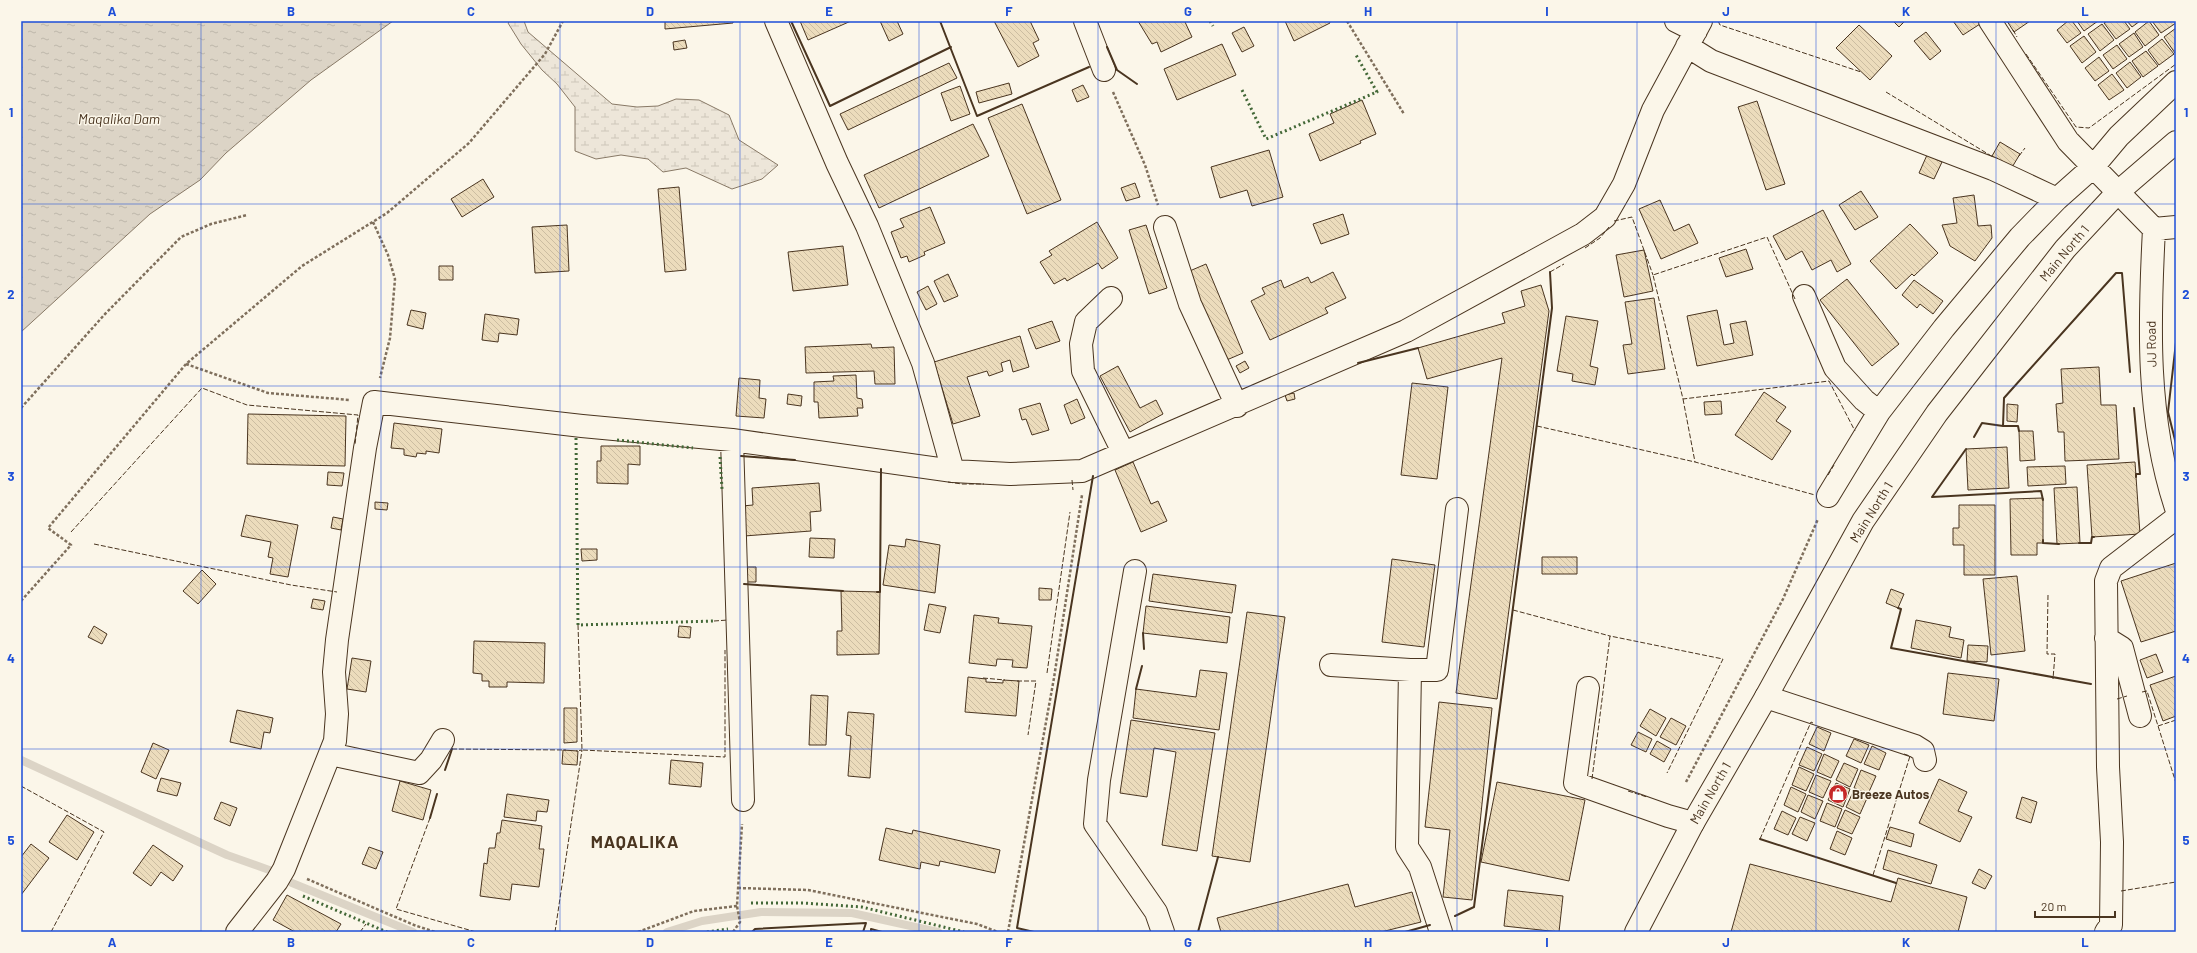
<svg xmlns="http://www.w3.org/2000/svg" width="2197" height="953" font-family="Barlow,sans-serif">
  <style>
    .wetland { fill: url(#wetland-marsh); stroke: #887966 }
    .water { fill: url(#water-ripples); stroke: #887966 }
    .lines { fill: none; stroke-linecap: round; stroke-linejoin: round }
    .stream { stroke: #dcd4c6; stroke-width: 8 }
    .building { fill: url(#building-back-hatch); stroke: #4a3520 }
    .minor-casing { stroke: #4a3520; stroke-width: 24 }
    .major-casing { stroke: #4a3520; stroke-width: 24 }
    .path { stroke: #7f6f5c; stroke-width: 2.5; stroke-dasharray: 3 2; stroke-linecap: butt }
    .minor { stroke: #fbf6e9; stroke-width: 22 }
    .major { stroke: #fbf6e9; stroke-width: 22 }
    .hedge { stroke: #436837; stroke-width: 3; stroke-dasharray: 2 3; stroke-linecap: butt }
    .fence { stroke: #4a3520; stroke-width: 1; stroke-dasharray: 5 2; stroke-linecap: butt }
    .wall { stroke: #4a3520; stroke-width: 2 }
    .grid { fill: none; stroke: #1d4ed8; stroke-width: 1; stroke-opacity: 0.55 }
    .labels { text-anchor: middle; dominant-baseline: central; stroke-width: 3; stroke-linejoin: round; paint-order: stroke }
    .street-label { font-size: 13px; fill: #4a3520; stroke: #fbf6e9 }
    .poi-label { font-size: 13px; font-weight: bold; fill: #4a3520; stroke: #fbf6e9; text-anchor: start }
    .water-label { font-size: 14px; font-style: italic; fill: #4a3520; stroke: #fbf6e9 }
    .district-label { font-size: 17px; font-weight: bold; letter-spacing: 1px; fill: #4a3520; stroke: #fbf6e9 }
    .neatline { fill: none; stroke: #1d4ed8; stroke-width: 1.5 }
    .grid-label { font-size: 13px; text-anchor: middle; font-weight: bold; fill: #1d4ed8 }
  </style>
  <defs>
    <pattern id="wetland-marsh" width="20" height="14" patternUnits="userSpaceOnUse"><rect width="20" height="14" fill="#ede6d9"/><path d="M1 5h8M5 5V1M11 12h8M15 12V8" fill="none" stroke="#cdc6ba"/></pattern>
    <pattern id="water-ripples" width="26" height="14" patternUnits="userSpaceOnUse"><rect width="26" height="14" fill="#dcd4c6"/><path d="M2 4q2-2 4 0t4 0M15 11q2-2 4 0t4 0" fill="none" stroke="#beb7aa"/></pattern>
    <pattern id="building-back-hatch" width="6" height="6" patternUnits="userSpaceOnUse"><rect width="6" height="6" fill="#ecdcbc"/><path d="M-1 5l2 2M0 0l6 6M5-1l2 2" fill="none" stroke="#ccbda1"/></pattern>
  </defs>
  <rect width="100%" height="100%" fill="#fbf6e9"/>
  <path class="wetland" d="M510,21H524L528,32L612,104L637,107L658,106L676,99L699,100L729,115L739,140L778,165L762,179L732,189L686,168L663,172L648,159L621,155L596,159L575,151V107L557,84L542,70L521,44L508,23Z"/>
  <path class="water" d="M21,21H393L311,80L226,153L200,180L150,214L21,332Z"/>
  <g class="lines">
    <path class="stream" d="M21,760L227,855L272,871
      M292,883L413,932
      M667,932L702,921L761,912L852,913L938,932"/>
  </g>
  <path class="building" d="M665,21H733V23L665,29Z
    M800,21H851L808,40Z
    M880,21H897L903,34L889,41Z
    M994,21H1030L1039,40L1033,43L1039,56L1018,67Z
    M1138,21H1186L1185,22L1192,37L1161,52L1157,42L1152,44Z
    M1285,21H1329L1330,23L1294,41Z
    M1893,21H1905L1899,27Z
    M1953,21H1977L1980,24L1963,35Z
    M2007,21H2030L2014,32Z
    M2068,21H2072L2081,33L2067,43L2057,30Z
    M2077,21H2098L2084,31Z
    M2107,21H2124L2130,29L2116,39L2104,23Z
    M2127,21H2140L2132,27Z
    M2149,21L2159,35L2145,46L2135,32Z
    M2152,21H2174L2176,23L2161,33Z
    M2102,24L2114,40L2100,51L2088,34Z
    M1859,25L1892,56L1870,80L1836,48Z
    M1244,27L1254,46L1242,52L1232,33Z
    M2176,28V52L2175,53L2164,37Z
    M1926,32L1941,51L1930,60L1914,41Z
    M2134,33L2143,47L2129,57L2119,44Z
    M2084,36L2096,52L2082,63L2070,46Z
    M2162,39L2174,54L2159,65L2148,50Z
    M685,40L687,48L674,50L673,42Z
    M1222,44L1236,75L1177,100L1164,69Z
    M2117,45L2127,59L2113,69L2103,55Z
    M2146,51L2158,66L2143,77L2132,61Z
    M2099,57L2109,71L2095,81L2085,68Z
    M2130,62L2141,77L2127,88L2116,73Z
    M949,63L957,78L848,130L840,114Z
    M2112,74L2124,90L2109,100L2098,85Z
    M1009,83L1012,94L979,103L976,92Z
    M1083,85L1089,97L1077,102L1072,90Z
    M960,86L970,114L951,121L941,93Z
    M1362,100L1376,134L1360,141L1361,143L1320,161L1309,134L1334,123L1330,114Z
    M1757,101L1785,184L1766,190L1738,107Z
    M1022,104L1061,200L1027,214L988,118Z
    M973,124L989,156L879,208L864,175Z
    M2000,142L2020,154L2011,169L1992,156Z
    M1269,150L1283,197L1252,206L1247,190L1220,198L1211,167Z
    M1927,155L1942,162L1934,179L1919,173Z
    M483,179L494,197L462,217L451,199Z
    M1135,183L1140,197L1126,201L1121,188Z
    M679,187L686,270L665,272L658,189Z
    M1861,191L1878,217L1855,230L1839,205Z
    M1974,195L1978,226L1991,225L1992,238L1975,261L1950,246L1942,225L1957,223L1953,198Z
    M1660,200L1674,231L1689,224L1698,243L1661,259L1639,209Z
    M930,207L945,243L924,252L925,255L909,262L907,256L901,258L891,232L904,227L900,219Z
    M1823,210L1851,264L1837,272L1831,260L1812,270L1802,251L1786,260L1773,236Z
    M1343,214L1349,234L1321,244L1313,224Z
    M1097,222L1118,258L1102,269L1098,263L1067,281L1065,278L1054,284L1040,262L1052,255L1049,251Z
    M1910,224L1938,253L1914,276L1912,274L1896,289L1870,261Z
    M567,225L569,271L535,273L532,227Z
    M1146,225L1167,288L1149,294L1129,230Z
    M843,246L848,285L793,291L788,252Z
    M1746,249L1753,269L1726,277L1719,258Z
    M1644,250L1653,291L1624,297L1616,255Z
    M1206,264L1243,353L1222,362L1185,273Z
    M439,266H453V280H439Z
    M1333,272L1346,298L1325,308L1328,313L1270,340L1251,301L1265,294L1262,288L1281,280L1284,288L1308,277L1311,283Z
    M948,274L958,296L944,302L934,281Z
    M1847,279L1899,344L1872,366L1820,300Z
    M1914,280L1943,301L1933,314L1920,304L1917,308L1902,295Z
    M1541,285L1549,311L1497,699L1456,693L1502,358L1427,379L1418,348L1505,323L1502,313L1525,306L1521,291Z
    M928,286L937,304L926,310L917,292Z
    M1654,298L1665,369L1628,374L1623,345L1632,344L1625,302Z
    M411,310L426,313L423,329L407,325Z
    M1717,310L1724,345L1734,343L1730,324L1746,321L1753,355L1697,366L1687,316Z
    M485,314L519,319L517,335L499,333L498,342L482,340Z
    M1566,316L1598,321L1590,366L1598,368L1595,385L1572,381L1573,374L1557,371Z
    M1052,321L1060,341L1036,349L1028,329Z
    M1020,336L1029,367L1013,372L1010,360L1001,363L1003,371L989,376L987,371L967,377L980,416L953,424L934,362Z
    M871,344L872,348L894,347L895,384H875L874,371L806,373L805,347Z
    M1245,361L1249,368L1240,373L1236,366Z
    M1118,366L1140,408L1156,400L1163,414L1130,432L1100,376Z
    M2099,367L2101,405H2116L2119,459L2065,461L2064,432H2058L2056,404L2063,403L2061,369Z
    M856,375L857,398L862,399L863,408H857L858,416L819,418L818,402H814V382L834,381L833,376Z
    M739,378L760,380L759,398L766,399L764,418L736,416Z
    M1412,383L1448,387L1437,479L1401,475Z
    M1764,392L1786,407L1776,421L1791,431L1772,460L1735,435Z
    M1294,393L1295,399L1287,401L1285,395Z
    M788,394L802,396L801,406L787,404Z
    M1077,399L1085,418L1071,424L1064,405Z
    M1721,401L1722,414L1705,415L1704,402Z
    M1040,403L1049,430L1032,435L1026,419L1022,420L1019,409Z
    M2007,404L2018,405L2017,422L2007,421Z
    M248,414L346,416L345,466L247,464Z
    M394,423L442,429L439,453L426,451V454L417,453L416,457L404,455V449L391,448Z
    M2019,431H2033L2035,460L2020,461Z
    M601,446H640V465L628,464V484L597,483V461H601Z
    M2007,447L2009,488L1968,490L1966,449Z
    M1133,462L1151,504L1158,501L1167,521L1141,532L1115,470Z
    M2135,462L2140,534L2092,537L2087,465Z
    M2065,466L2066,484L2028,486L2027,467Z
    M328,472L344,473L342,486L327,485Z
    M819,483L821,511L810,512L811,531L744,536L742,506L753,505L752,488Z
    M2077,487L2080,543L2057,544L2054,488Z
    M2043,498V543H2037V555H2011L2010,499Z
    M375,502L388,503L387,510L375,509Z
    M1959,505H1995V575H1964V545H1953V528H1959Z
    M246,515L298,525L288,577L270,574L273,558L268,557L271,542L241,536Z
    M333,517L343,519L341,530L331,528Z
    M810,538L835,539L834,558L809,557Z
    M906,539L940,545L935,593L883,585L889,545L905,547Z
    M581,549H597V560L582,561Z
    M1542,557H1577V574H1542Z
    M1392,559L1435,565L1424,647L1382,642Z
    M2176,563V631L2141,642L2121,581Z
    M745,567H756V582H745Z
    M202,570L216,584L198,604L183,591Z
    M1153,574L1236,585L1232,613L1149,601Z
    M2017,576L2025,651L1991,655L1983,579Z
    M1039,588L1052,589L1051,600H1039Z
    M1891,589L1904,594L1898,608L1886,603Z
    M841,591L880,592L879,654L837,655V631H842Z
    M313,599L325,601L323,610L311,608Z
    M929,604L946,607L940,633L924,630Z
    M1146,606L1230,617L1227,643L1143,633Z
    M1247,612L1285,617L1250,862L1212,856Z
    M974,615L999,618L998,623L1032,626L1027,668L1012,667L1013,660L997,659L996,666L969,663Z
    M1916,620L1951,627L1949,637L1964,640L1961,658L1911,648Z
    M94,626L107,634L102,644L88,637Z
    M679,626L691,627L690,638L678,637Z
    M474,641L545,643L544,683L507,682V687H489V681H482V674L473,673Z
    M1968,645L1988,646L1987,662L1967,661Z
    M2156,654L2163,672L2147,678L2140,660Z
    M352,658L371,661L366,692L347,689Z
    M1200,670L1227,673L1219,730L1133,718L1136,689L1196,697Z
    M1948,673L1999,679L1994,721L1943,714Z
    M2176,676V716L2163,721L2150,685Z
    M968,677L986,679V682L1003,683V680L1019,681L1016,716L965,712Z
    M811,695L828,696L826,745H809Z
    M1439,702L1492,708L1472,900L1443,897L1450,830L1425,827Z
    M564,708H577V742L564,743Z
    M1650,709L1666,718L1656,736L1640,726Z
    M237,710L273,718L270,733L264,732L261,749L230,742Z
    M848,712L874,714L870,778L848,776L851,736L846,735Z
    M1671,718L1686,726L1676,745L1660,737Z
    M1131,720L1215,733L1197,851L1162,845L1176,752L1154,748L1147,797L1120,793Z
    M1817,727L1831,733L1824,751L1809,744Z
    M1638,732L1652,739L1646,752L1631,745Z
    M1854,739L1869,745L1861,763L1846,756Z
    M1657,741L1671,749L1664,762L1650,754Z
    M153,743L169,750L156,779L141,772Z
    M1872,746L1886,753L1879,770L1864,764Z
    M1807,747L1822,754L1814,771L1799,765Z
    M563,750L578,751L577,765L562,764Z
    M1824,754L1839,761L1831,778L1817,772Z
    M671,760L703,763L701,787L669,784Z
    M1844,763L1858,769L1850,787L1836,780Z
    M1799,767L1814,774L1806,791L1792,785Z
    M1861,770L1876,776L1868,794L1854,788Z
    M1816,775L1831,781L1823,798L1809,792Z
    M161,778L181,783L177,796L157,791Z
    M1939,779L1967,792L1958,811L1972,817L1960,842L1919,823Z
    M400,781L431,790L423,820L392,811Z
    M1497,782L1585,800L1569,881L1481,862Z
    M1836,783L1850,789L1843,807L1828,800Z
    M1791,787L1806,794L1798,812L1784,805Z
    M1854,790L1868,796L1860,814L1846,807Z
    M507,794L549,800L547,812L537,811L536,821L504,817Z
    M1808,795L1823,801L1815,819L1801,812Z
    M2022,797L2037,802L2031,823L2016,818Z
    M221,802L237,808L230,826L214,819Z
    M1827,803L1842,809L1835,827L1820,821Z
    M1845,810L1860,817L1852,834L1837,828Z
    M1782,811L1796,818L1788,835L1774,829Z
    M67,815L94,832L77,860L49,842Z
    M1800,817L1815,823L1807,841L1792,834Z
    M502,820L542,826L539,849H544L539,887L512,884L510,900L480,896L484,863L487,864L489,848H495L497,833H500Z
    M1890,827L1914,834L1911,847L1886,839Z
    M886,828L912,834L913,830L1000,850L995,873L940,861L939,866L921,862L920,869L879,860Z
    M1837,831L1852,838L1845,855L1830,849Z
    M31,844L49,858L21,895V857Z
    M153,845L183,866L173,881L161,872L151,886L133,873Z
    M369,847L383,852L376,869L362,864Z
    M1888,850L1937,865L1931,884L1883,869Z
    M1750,864L1891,902L1898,878L1967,897L1958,932H1731Z
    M1979,869L1992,876L1985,889L1972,883Z
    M1348,884L1355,907L1412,892L1421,922L1381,932H1221L1217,918Z
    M1508,890L1563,896L1559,932L1504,926Z
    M287,895L341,924L336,932H295L273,920Z"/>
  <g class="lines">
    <defs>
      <path id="minor" d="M1085,21L1104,70
        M1676,21L1696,31
        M1990,21L2068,141L2154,229C2149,323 2146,418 2176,508
        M1687,46L1711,61L1993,169L2057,199
        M1165,227L1190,304L1237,406
        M2154,229L2176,227
        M1804,296L1835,368L1864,400L1879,412
        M1111,298L1086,322L1081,344L1083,371L1123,452
        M732,440L743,800
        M953,471L1010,474L1082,471L1406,331L1583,234L1605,217L1624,184L1653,110L1701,21
        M1828,496L1879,412L1944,328L2020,237L2057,199L2093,167L2119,136L2176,82
        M1135,571L1099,780L1095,824L1156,912L1163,932
        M2106,638L2122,648L2140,716
        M1331,665L1410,670H1437L1457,509
        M1410,670L1407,847L1420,867L1441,932
        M1588,688L1575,783L1668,816L1693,823
        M1766,697L1915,746L1923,751L1925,760
        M330,754L419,773L431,760L443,740
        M237,932L277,881L284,869L335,741L337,714L334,672L337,640L365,448L374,402L582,426L732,440L953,471L923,363L867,226L837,163L776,21
        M2106,932L2111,925L2112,842L2108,767L2106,581L2111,568L2176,518"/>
      <path id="major" d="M1636,932L1693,823L1766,697L1863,521L1937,413L2065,249L2118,192L2176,142"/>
    </defs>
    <use href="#minor" class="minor-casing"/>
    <use href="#major" class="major-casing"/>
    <path class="path" d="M1347,21L1404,114
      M1113,92L1145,165L1158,205
      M373,222L388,255L395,279L390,338L380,378
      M186,364L268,393L350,400
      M21,408L105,314L181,237L211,224L247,215
      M21,601L71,545L48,528L186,364L302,266L387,213L469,143L545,54L563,21
      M1686,782L1783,599L1818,519
      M307,879L414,925L435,932
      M738,888L808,890L977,924L998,932
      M638,932L694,911L737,906
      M733,932L740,922L737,906L742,824
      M1008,932L1054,678L1082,495"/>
    <use href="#minor" class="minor"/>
    <use href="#major" class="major"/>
    <path class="hedge" d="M1210,21L1213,26
      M1335,21V22
      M1242,90L1266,139L1377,92L1356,55
      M576,438L578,625L714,621
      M617,440L693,448
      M720,457L722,489
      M303,896L387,932
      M751,903H803L862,907L964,932
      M707,932L728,929"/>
    <path class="fence" d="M1718,21L1720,25L1861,72
      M2013,30L2017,37
      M2026,54L2076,127L2089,128L2176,64
      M1886,92L1993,157
      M2019,156L2025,148
      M1614,221L1632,217L1653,275
      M1585,248L1600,238L1609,227
      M1550,272L1564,264
      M1795,299L1767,237L1653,275L1683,399L1829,381L1855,431
      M1683,399L1695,462L1815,495
      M1537,426L1695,462
      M1828,475L1834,465
      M1072,480L1073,490
      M948,482L962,484H984
      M71,532L202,388L247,405L358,415L355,445
      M94,544L291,585L337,592
      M2048,595L2047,654H2055L2053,679
      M1513,610L1610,636
      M714,621L728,620
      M578,625L582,750L725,757V650
      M1047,673L1070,512
      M983,678L1005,680
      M1017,681H1036L1028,735
      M2142,692L2147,691L2176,783
      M2117,699L2127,696
      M2158,726L2176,720
      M452,749L566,750
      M1592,779L1610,636L1723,659L1667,773
      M21,786L104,832L51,932
      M1628,791L1647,797
      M430,818L396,909L476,932
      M1760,839L1811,722L1813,723
      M1873,875L1910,756L1904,754
      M2121,891L2176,882
      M360,932L366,924
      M555,932L582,750L576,751"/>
    <path class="wall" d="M791,21L830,106L951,47
      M940,21L977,116L1089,67
      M1107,47L1117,70L1137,84
      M2176,342L2168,412L2176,444
      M1358,363L1418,348
      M2134,408L2140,474H2136V477
      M2019,431L2018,426H2003L2004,398L2116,273H2122L2130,372
      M1974,437L1982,423L2003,426
      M1966,449L1932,497L2041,491L2043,500
      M741,456L795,460
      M2043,540V543L2059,544
      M2079,543H2091L2092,537H2094
      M744,584L843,591
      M877,592H880L881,469
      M1898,608L1901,609L1891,648L2091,684
      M1143,633L1144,649
      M1136,689L1142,666
      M445,770L452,749
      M430,818L437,794
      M1760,839L1896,883
      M1455,916L1474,907L1552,308L1550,272
      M752,932L755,929L866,923L863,932
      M871,932V929L882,932
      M1034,932L1017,928L1093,476
      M1198,932L1218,857
      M1405,932L1430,925"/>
  </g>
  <path class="grid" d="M201,21V932M381,21V932M560,21V932M740,21V932M919,21V932M1098,21V932M1278,21V932M1457,21V932M1637,21V932M1816,21V932M1996,21V932M21,204H2176M21,386H2176M21,567H2176M21,749H2176"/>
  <defs>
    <symbol id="shop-disc" viewBox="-11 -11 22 22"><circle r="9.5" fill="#c62828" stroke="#fbf6e9"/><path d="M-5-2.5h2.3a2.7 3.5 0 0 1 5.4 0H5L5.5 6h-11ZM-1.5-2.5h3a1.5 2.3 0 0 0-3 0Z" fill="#fff"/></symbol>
  </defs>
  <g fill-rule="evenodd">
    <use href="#shop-disc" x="1827" y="783" width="22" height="22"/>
  </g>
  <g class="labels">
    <g class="street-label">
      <text transform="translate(2064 253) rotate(-50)">Main North 1</text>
      <text transform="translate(2151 344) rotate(-91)">JJ Road</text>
      <text transform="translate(1871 512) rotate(-58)">Main North 1</text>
      <text transform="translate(1710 793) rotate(-60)">Main North 1</text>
    </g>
    <g class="poi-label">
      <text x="1852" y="794">Breeze Autos</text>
    </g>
    <g class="water-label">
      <text x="119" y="118">Maqalika Dam</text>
    </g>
    <g class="district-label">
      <text x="635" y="841">MAQALIKA</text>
    </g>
  </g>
  <rect width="2197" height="953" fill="none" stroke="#fbf6e9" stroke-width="44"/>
  <path d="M2035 911v6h80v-6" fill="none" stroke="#4a3520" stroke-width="2"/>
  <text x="2041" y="911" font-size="12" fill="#4a3520" stroke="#fbf6e9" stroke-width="3" paint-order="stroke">20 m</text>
  <rect x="22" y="22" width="2153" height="909" class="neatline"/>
  <g class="grid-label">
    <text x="112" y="16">A</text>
    <text x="291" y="16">B</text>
    <text x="471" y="16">C</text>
    <text x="650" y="16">D</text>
    <text x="829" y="16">E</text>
    <text x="1009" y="16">F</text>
    <text x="1188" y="16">G</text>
    <text x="1368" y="16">H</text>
    <text x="1547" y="16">I</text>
    <text x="1726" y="16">J</text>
    <text x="1906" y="16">K</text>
    <text x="2085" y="16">L</text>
    <text x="11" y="117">1</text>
    <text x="2186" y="117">1</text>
    <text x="11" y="299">2</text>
    <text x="2186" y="299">2</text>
    <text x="11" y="481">3</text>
    <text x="2186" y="481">3</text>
    <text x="11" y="663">4</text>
    <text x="2186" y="663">4</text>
    <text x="11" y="845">5</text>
    <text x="2186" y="845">5</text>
    <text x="112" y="947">A</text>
    <text x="291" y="947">B</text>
    <text x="471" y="947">C</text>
    <text x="650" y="947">D</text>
    <text x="829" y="947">E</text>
    <text x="1009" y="947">F</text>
    <text x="1188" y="947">G</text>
    <text x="1368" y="947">H</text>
    <text x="1547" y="947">I</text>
    <text x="1726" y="947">J</text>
    <text x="1906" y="947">K</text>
    <text x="2085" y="947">L</text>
  </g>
</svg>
